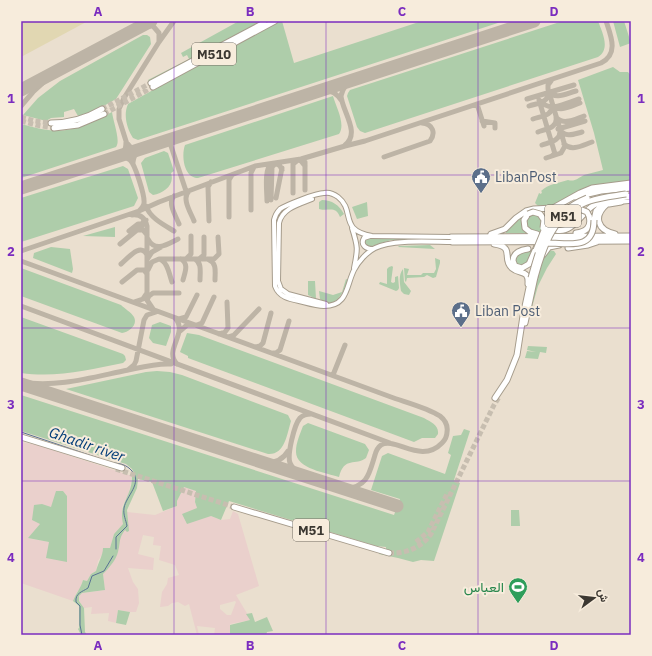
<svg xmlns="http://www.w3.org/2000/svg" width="652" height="656" font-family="'IBM Plex Sans',Vazirmatn,sans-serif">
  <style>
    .industrial { fill: #ead0cc; fill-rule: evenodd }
    .green { fill: #aecdaa }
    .sand { fill: #e1d7b2 }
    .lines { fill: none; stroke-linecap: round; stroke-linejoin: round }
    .stream { stroke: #597393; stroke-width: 1 }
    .taxiway { stroke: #bdb4a6; stroke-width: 5 }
    .runway { stroke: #bdb4a6; stroke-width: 13 }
    .highway-tunnel { stroke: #c7beb0; stroke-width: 5; stroke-dasharray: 5 2.5; stroke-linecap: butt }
    .secondary-casing { stroke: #a69c8c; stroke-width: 5.5 }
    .primary-casing { stroke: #a69c8c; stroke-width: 6 }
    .highway-casing { stroke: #a69c8c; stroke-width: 7 }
    .secondary { stroke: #fff; stroke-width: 3.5 }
    .primary { stroke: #fff; stroke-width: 4 }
    .highway { stroke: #fff; stroke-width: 5 }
    .highway-bridge-casing { stroke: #a69c8c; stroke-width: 7; stroke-linecap: butt }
    .highway-bridge { stroke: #fff; stroke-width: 5 }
    .grid { fill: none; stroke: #7b2cbf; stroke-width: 1; stroke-opacity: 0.55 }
    .labels { text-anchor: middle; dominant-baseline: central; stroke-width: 4; stroke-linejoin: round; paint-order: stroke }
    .shield { fill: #f7ecdc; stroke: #746e65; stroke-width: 1 }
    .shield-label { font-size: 13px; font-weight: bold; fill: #3c3832 }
    .service-label { font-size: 14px; fill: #4e5e75; stroke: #f7ecdc; text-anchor: start }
    .leisure-label { font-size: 14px; fill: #27864d; stroke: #f7ecdc; text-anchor: end }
    .water-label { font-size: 15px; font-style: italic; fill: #023c78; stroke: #f7ecdc }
    .neatline { fill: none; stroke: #7b2cbf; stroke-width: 1.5 }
    .grid-label { font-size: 13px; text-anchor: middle; font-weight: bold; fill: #7b2cbf }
  </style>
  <rect width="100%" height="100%" fill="#eadfcf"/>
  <path class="industrial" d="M21,442L37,445L132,476L129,493L122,507V515L123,524L114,534L110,548L103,553L98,561L96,571L91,574L87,581L83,580L80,588L77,592L73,601L21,583ZM63,491L67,496V561L49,542L28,538L41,524L51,507Z
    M184,486L196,491L195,502L197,508L211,516L221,520L230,519L233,511L238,514L259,586L236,595L251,620L230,624V635H214L215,628L197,626L199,635H197L189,604L185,606L178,602L172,603L168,606L160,607L162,592L167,584L168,578L179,575L175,565L159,560L161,546L153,545L154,537L143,535L138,554L154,558L153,570L128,568L133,582L138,589L139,603L136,612H130L118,610L116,623L108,621L109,613L91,614L92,607L84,608L79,601V596L82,593L105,590L103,574L116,556L118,551L119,537L125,529L128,520L127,512L155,515L177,506V501ZM235,601L236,602L231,615H227L220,609V605Z"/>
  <path class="green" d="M239,21H282L294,63L422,21H504L138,140L133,138C127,129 123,115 128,104L153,90L148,80L189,59L187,55L183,57L181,53Z
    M563,21H598C602,32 611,49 598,57L365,133L360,131L357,127L347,96L348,93L350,90Z
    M613,21H624L631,43L620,47Z
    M143,35H147L150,37L151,44L116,99L93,112L78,116L74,109L64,112V117L51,118L46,121L23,115L38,98L60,81Z
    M613,67L620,72H628L631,76V180L608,184L554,206L539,207L535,203L539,193L541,194L542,192L541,191C548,184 559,183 568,180C575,182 578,178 584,175C590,173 597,172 603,170L594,133L578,80Z
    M333,96C336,107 346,124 339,134L198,178C184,178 181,156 185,145Z
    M112,112C113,121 121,141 116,147L21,178V124C30,126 39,129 48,130C72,134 92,122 112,112Z
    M164,151L168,153L174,171L171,173C175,185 164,193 153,195L149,192L141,163L145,158Z
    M123,166L128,169L138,198L134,206L21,242V198Z
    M322,200C332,200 339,205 344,214L340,217C335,205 329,212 319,209V202Z
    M367,202L368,216L357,219L352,207Z
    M526,212L524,216L528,233H506V230Z
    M536,214L542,218V226L540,232H537L526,228L525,219L527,216Z
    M115,227V237L83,236Z
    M368,237L429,238V240H391L369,247L364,243L365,239Z
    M430,245L435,249L398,247L399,246Z
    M51,247L70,249L73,269L72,273L33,258L34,253Z
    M531,249L533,250L531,259L525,266H517L515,258C518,252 525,250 531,249Z
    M549,250L554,251L556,254L547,268L538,286L527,325L530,303L544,256Z
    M435,258L440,260V263L436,277L433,278L427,275L424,277L407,278L406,282L405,281L404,268L409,269L407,275H421L423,273H434L436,269Z
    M392,266L393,267L391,282L393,283L395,282V277L398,276L399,288L398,290L396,291L379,284L380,282L387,284V269L389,267Z
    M21,268L121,305C125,309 131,312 134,317C138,325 129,332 122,333L21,296Z
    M403,269L404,282L411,291L409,295L404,294L401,291C400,284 398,275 403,269Z
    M346,279L348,280C343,292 336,311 320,299L319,291L333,295L342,292Z
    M308,281H315L316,299L308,295Z
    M21,317L123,354L125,356L126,360L123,363C89,370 56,378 21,373Z
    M160,322L171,326V332L166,346L153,343L149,338L152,325Z
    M187,333L199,335L424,418C431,422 439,425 438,434L435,438H422L414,442L188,358V356L180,352Z
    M528,346L547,347L546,353L540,352L538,359L525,358L527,351L536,352L527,350Z
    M157,371L170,372L182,375L288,415L291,421C287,434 285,455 268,454L66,389L146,372Z
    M21,395L394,515L400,499L371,490L382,456L388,453L445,474L451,455L448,453L453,436L461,435L464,429L470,431L454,480L460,483L434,561L421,560L413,562L398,558L379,554L380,551L386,550V547L376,546L229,501L221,520L211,516L187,524L182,514L197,508L195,502L196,491L184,487L177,501V506L163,511L152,482L138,479L137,488L127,510L129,531L127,532L125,530C118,540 121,541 118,552C116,560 109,568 103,574L105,590L82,593L79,596V601L84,608L85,632L87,635H81L78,629L79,628V606L73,601C76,593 81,588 83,580L87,581L91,574L96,571C98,563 103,555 103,548H110L114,534L123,524C120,509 124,505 129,492C131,487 132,482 132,476L136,477L132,469L126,464L21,431Z
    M308,423L365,444L369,450L366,458C356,466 344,456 339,477C327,473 295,469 296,451C296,443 300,434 303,426Z
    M56,491H63L67,496V562L46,558L49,542L28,538L40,524L32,520L34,505L42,504L51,507Z
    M511,510H519L520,526H511Z
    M118,610L130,612L126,625L116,623Z
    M252,613L255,622L267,617L273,631L267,632L266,635H230V625L250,620L246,614Z"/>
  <path class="sand" d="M21,21H88L21,57Z"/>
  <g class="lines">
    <path class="stream" d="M21,432L104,460
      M113,463C120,463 127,465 132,471C143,483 126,496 124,508C123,515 126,520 127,526L116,537V549
      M82,635L80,625V606L76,602C75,593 82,592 88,588L92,576L104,571L113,556"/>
    <path class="taxiway" d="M131,31L145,26H153L159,33V41
      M319,91C329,89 336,92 341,100
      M527,99L574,85
      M539,100L555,154L553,155
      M540,101C550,113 566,103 579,99
      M477,104L484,126
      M21,106L33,92L55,72
      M529,106C538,103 548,103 549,92C556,100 567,93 576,91
      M533,119C542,116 553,116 552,105C560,113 571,106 580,103
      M482,121L495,123V128
      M558,129L585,121
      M538,132C546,129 558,128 556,117C563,126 575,119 584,116
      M169,140L186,191
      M564,144C572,152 583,145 592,142
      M345,145C361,133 342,111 341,96C343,87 347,83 355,79
      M542,145C550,142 561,141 560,130C566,138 574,134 582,132
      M384,157L430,141C436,133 433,124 422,123
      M546,158L561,153L565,146L548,89V85L551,81
      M133,162C134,152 140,150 149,147
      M133,163L119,119V109L124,98L159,42L174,21
      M305,190V162
      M189,191C181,198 191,213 194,221
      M293,193V164L298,160L301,161L305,166
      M174,196C167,203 176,216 179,224
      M276,198L282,168
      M271,200L272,167L276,163L280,166L282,170
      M267,201C267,192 264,169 271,164
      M146,206C150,218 164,225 174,231
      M251,210V173L254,167
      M139,211C142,208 144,206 144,203C145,196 135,164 130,160C126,156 121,157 115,158C123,155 126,151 126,142L132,149L140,150
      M132,215C140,214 145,218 147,226V300L153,309
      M229,217V180L232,175
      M209,221L208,187L211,182
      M143,222L142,226L137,230H143L147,235
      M129,231L138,224H144L146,220
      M148,239C155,253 168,244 178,239
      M120,244L137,230
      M21,251L139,211L159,202L255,166L301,159L345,146L365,141L601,63C619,54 611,36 606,21
      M148,258L152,252L161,247
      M160,259H214L219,254L218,237
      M181,259C189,264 185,272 183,280
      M186,259L191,254V236
      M195,259C202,263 200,272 200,280
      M199,259L204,255V237
      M209,260C217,263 215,272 215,280
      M21,261L391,397C405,402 428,408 440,416C445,420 448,426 447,432C447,436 445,440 442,443C421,465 395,436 381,445C377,448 376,451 375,455C369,474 368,486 346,489
      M121,264C128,258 141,242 147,255
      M148,270L152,262L159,259C168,262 169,274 172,282
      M122,282L137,270H144L147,274
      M147,300L149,296L153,293H179
      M134,302L143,299L147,293
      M21,306L390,443
      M175,318C189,333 163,350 177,364
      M179,319L186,317L197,295
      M180,331L187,325H197L202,323L214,297
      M219,334L225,332L228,328L227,302
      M228,337L234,335L259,309
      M256,347L260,346L263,343L271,313
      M273,353H276L280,350L289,321
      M128,370L134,365L136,361L144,320L147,315L156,312
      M333,375L345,345
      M21,382C57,388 93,377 128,370C142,367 157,363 171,364
      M265,463C275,463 283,460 288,451
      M306,476C300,473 293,471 290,463C287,455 294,425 300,418C303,415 307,414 311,414"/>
    <path class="runway" d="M21,90L151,21
      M21,188L534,21
      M21,384L397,506"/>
    <path class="highway-tunnel" d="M102,109L151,83
      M104,114L153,87
      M21,117L35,121L51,123
      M21,121L36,125L54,128
      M116,469L234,507
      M416,542L428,532L448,492
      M389,553C405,554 421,548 431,534L494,405L499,397"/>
    <defs>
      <path id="secondary" d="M621,202L631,201"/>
      <path id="primary" d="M312,199C300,204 282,208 279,223L278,281L281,289L288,294L326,304
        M352,228C358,247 358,249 354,268
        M370,236L364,238C360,245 366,249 373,249
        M451,237L372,236C338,230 356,211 338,197C334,194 329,192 324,193C316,193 286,205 280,209C277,212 275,216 274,220L275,286C279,297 289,299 299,301C307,303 316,306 324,306C348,306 346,286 354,270C358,262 367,252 375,248C393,239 431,242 452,242"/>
      <path id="highway" d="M151,83L264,23
        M153,87L275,21
        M51,123C69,123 85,119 102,109
        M54,128L78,125L104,114
        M575,197L601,191L631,188
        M607,204C593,216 597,230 615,234
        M609,204L621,202
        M558,208L552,213L553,225L556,230C573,234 582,212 594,205C605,199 619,199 631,196
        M528,214L524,220L525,228L530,232L537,234
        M594,220L596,211L601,206
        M576,233C586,232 592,227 589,216
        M491,234L505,229L516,218L526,211L534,209L553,208L580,193L592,188L631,183
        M451,237L631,236
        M452,242L631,241
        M494,244C516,247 501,259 512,268C520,275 529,269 528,284
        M568,248L588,245L597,242
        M528,249C520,250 513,253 513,261L515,266L522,268L529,264L537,246
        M543,255L549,247L559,245
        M525,323L535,277
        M495,398L507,380L517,355L523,316L531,278
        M21,437L122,468
        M234,507L389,553"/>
    </defs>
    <use href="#secondary" class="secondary-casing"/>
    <use href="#primary" class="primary-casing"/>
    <use href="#highway" class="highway-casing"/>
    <use href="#secondary" class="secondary"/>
    <use href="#primary" class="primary"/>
    <use href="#highway" class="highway"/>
    <defs>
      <path id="highway-bridge" d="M582,210L587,212L589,216
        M528,214L533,212L540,214L544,220L543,228
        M547,243C570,243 594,251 594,220
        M536,250L545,228L556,214
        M535,277C544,244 554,213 590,201C601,197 614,196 626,194
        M531,278C541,242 548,214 587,198"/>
    </defs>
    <use href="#highway-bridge" class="highway-bridge-casing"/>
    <use href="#highway-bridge" class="highway-bridge"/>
  </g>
  <path class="grid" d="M174,21V635M326,21V635M478,21V635M21,175H631M21,328H631M21,481H631"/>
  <defs>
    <symbol id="civic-pin" viewBox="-11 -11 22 30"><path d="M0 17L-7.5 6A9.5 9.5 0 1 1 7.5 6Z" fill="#5c6f8a" stroke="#f7ecdc"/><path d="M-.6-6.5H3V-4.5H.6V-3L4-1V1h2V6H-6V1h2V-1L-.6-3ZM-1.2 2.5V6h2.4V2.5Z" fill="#fff"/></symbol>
    <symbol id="stadium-pin" viewBox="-11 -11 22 30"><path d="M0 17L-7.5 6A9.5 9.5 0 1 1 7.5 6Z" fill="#2e9e5b" stroke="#f7ecdc"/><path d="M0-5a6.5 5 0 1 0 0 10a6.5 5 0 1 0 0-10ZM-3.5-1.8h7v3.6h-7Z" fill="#fff"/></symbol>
  </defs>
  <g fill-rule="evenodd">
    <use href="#civic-pin" x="470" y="166" width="22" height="30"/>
    <use href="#civic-pin" x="450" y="300" width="22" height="30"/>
    <use href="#stadium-pin" x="507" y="576" width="22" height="30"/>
  </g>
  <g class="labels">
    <g class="shield">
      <rect x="192" y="43" width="44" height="22" rx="3"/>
      <rect x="545" y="205" width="36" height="22" rx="3"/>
      <rect x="293" y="519" width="36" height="22" rx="3"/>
    </g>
    <g class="shield-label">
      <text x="214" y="54">M510</text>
      <text x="563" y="216">M51</text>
      <text x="311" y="530">M51</text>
    </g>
    <g class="service-label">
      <text x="495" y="177">LibanPost</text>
      <text x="475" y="311">Liban Post</text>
    </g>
    <g class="leisure-label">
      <text x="504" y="587">العباس</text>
    </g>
    <g class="water-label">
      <text transform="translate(87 444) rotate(19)">Ghadir river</text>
    </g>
  </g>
  <rect width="652" height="656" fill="none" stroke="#f7ecdc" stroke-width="44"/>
  <g transform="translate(594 598) rotate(75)" stroke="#f7ecdc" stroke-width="3" paint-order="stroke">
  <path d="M0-3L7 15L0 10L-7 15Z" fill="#3c3832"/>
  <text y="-6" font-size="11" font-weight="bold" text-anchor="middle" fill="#3c3832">ش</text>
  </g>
  <rect x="22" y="22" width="608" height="612" class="neatline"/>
  <g class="grid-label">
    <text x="98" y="16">A</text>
    <text x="250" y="16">B</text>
    <text x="402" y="16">C</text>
    <text x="554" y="16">D</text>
    <text x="11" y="103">1</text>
    <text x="641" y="103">1</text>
    <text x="11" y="256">2</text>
    <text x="641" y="256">2</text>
    <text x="11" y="409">3</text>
    <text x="641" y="409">3</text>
    <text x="11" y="562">4</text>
    <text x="641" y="562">4</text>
    <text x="98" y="650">A</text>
    <text x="250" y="650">B</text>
    <text x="402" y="650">C</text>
    <text x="554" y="650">D</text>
  </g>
</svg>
